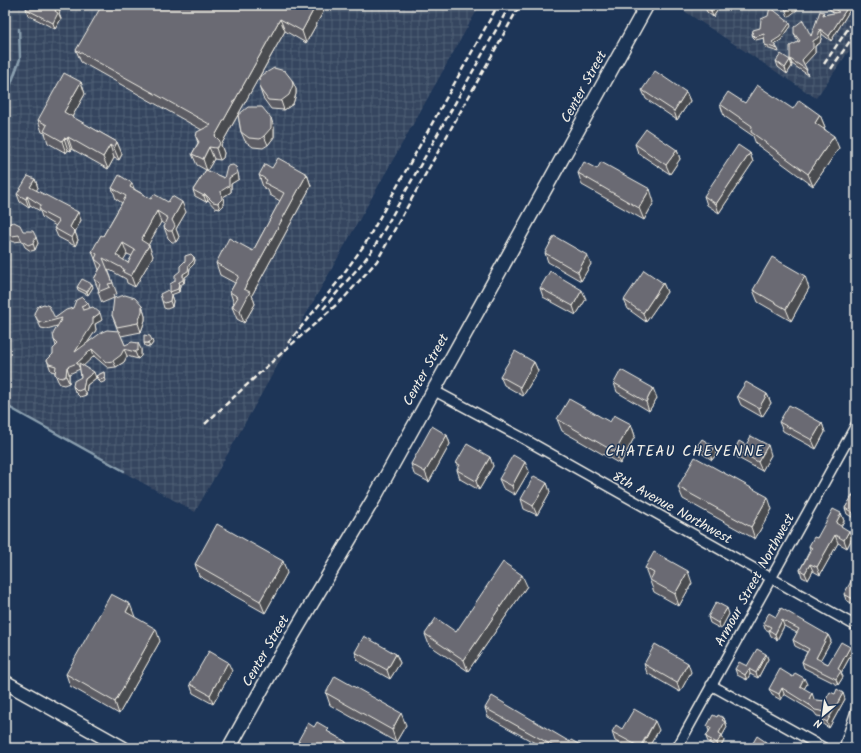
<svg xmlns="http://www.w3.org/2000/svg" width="861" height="753" font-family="Kalam,sans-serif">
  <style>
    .industrial { fill: url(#industrial-grid) }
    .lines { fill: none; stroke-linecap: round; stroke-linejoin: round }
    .stream { stroke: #899eae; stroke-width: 2.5 }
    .minor-casing { stroke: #f4f1e8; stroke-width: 12 }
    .secondary-casing { stroke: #f4f1e8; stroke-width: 16 }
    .minor { stroke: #1d3557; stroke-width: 9 }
    .secondary { stroke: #1d3557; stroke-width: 13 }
    .rail { stroke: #f4f1e8; stroke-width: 2.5; stroke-dasharray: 6 3; stroke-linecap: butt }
    .wall { fill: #5b5c63; stroke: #f4f1e8; fill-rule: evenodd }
    .shaded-wall { fill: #4a4b50; stroke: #f4f1e8 }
    .building { fill: #6a6b73; stroke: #f4f1e8; fill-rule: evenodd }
    .labels { text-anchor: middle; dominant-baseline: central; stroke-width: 3; stroke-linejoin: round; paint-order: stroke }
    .street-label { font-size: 14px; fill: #f4f1e8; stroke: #1d3557 }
    .neighbourhood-label { font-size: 15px; letter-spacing: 1px; fill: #f4f1e8; stroke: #1d3557 }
  </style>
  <defs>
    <pattern id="industrial-grid" width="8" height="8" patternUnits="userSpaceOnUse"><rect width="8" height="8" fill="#34455f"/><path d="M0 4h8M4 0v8" fill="none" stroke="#526076"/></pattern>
  </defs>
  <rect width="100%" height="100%" fill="#1d3557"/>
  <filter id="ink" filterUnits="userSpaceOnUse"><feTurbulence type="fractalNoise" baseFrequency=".025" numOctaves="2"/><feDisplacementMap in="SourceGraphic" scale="8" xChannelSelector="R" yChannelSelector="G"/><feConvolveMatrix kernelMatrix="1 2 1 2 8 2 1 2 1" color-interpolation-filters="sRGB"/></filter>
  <g filter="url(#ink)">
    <path class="industrial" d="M15,5H480L195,512L5,406V23Z
      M675,5H856V41L816,98Z"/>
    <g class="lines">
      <path class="stream" d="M5,100L20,59L19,29
        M5,405L124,471"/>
      <defs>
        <path id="minor" d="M433,390L519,436L856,626
          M711,685L824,748
          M677,748L856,425
          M844,748L856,711"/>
        <path id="secondary" d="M5,682L123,748
          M229,748L274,667L373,500L647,5"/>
      </defs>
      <use href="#minor" class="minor-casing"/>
      <use href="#secondary" class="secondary-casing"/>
      <use href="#minor" class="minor"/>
      <use href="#secondary" class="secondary"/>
      <path class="rail" d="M824,64L856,17
        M831,69L856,32
        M323,309L364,261L375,246L510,5
        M288,343L336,284L365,244L498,5
        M205,424L265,368L344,298L377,261L520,5"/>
    </g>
    <path class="wall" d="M327,5L306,43L285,31L260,76L296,89V94L293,104L284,110L271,109L263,98L260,89L259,77L238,115L274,127V137L268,145L263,148L253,147L245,141L241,132L238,115L221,145L224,153L223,158L220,160L214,159L207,171L224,178L238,173L239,179L231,184V192L223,197L224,205L220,209L215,208L208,200L206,202L195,196L193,190L206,170L197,165L192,154L198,143L196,137L202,130L81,62L76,50Z
      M721,5L713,17L707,12L704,6Z
      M828,5H853L831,41L822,34L820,43L815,46V53L804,64L808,75L792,64L790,59L798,41L796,38L794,33L811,36L825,15L835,13L830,10Z
      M26,9L60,11L59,14L61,19L55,29L28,15Z
      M791,26L781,40L774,44L778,49L779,52L766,48L765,45L764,38L756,40L753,37L752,34Z
      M776,61L792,66L787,74L778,67Z
      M81,82L85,94L72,117L117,142L122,154L119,160L114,158L108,169L72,149L71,151L68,150L66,153L48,143L45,133L42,132L38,120Z
      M642,90L686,92L690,101L677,120L646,99Z
      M745,103L793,109L820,115L825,127L824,128L839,148L813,186L756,144L753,136L724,116L720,104Z
      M635,144L677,150L680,159L670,174L638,153Z
      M750,153L753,162L719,213L707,205L704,196Z
      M272,168L307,174L311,186L252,295L255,304L244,323L237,319L232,307L234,304L230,292L235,283L220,275L216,263L253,251L280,201L270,195L268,190L263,187L259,175Z
      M578,173L654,202L644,220L582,185Z
      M35,179L38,188L36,190L81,220L75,232L78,240L75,246L58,237L54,228L56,226L46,220L42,217L40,211L30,205L29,208L20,202L17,194Z
      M112,188L134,189L151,199L186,212L176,229L179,237L176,242H172L168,238L164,227L165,225L161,222L148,245L153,256L135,287L127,283L126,279L108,269L117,294L113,295L114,298L102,303L98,292L99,291L94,279L99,270L92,251L103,236L122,203L116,199ZM127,254L132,256L128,263L123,260Z
      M7,229L23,231L38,243L35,250L31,251L25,247L22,241L14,242L10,240Z
      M545,253L591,264L581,281L548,262Z
      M194,257L195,260L194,264L190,268L189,274L185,277L184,283L180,285L179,292L171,295L170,292L185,261Z
      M663,283L667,292L646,322L628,309L624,300Z
      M77,287H93L88,295L78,290Z
      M540,288L586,299L576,315L543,297Z
      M809,288L791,321L758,302L753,290Z
      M171,295L173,301L172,307L167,309L164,308L162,301Z
      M88,303L90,308L102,320L95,324L96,330L87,343L118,331L112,315L142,306L145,316V320L141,332L121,336L125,345L141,349V356L138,359L127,356L124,362L116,367L108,368L94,356L83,365L96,378L87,385L86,395L80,397L75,392L73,386L81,377L80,369L69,374V383L64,385L60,384L58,381L55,374V372L51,371L47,360L53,354L56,346L54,340L57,326L47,329L41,328L34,313L55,318L73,308Z
      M144,343H153L150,347L145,346Z
      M534,362L538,371L523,396L504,385L500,376Z
      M104,372L106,381L101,383L97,379L96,376Z
      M614,383L657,398L649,411L617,392Z
      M767,394L771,403L762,417L741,405L737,396Z
      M557,419L631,424L635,436L620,464L562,431Z
      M779,422L822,423L825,432L816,449L783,431Z
      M447,435L450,444L429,482L414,474L411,464Z
      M746,445L771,455L762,471L738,458L735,449Z
      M697,446L717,453L712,460L700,452Z
      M490,457L493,466L479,490L460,479L457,470L458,468L456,463Z
      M529,471L515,495L503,488L499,479Z
      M547,483L550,492L537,515L524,509L521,499Z
      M678,487L772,509L755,539L683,499Z
      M856,490V518L855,519L847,514L845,508Z
      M841,513L844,521L841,526L852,538L847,548L838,543L820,575L813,571L808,580L802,577L800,570L810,550L809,546Z
      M195,564L287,573L265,613L199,576Z
      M645,568L692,583L679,606L654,592Z
      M856,577V604L855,605L846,600L844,594Z
      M527,586L468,671L429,645L425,634L456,632Z
      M729,614L721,629L710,623L708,617Z
      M134,617L160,641L119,714L70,686L66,674L135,617Z
      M776,617L828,635L831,641L820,660L828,664L850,647L852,653L841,673L843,677L838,685L804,668L802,662L807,652L795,646L793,640L797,633L784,626L777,640L771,636L769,631L765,629L763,623Z
      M355,652L396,654L400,663L390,679L358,661Z
      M766,654L768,659L758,678L750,674L747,680L737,675L735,669L747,666Z
      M644,664L691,672L680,692L647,673Z
      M232,671L213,704L193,693L190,684Z
      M807,684L804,689L814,699V700L825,701L835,694L845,699L829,728L824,725L822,719L823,717L817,716L814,712L784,694L781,700L772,695L769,689Z
      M326,693L406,725L396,742L330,705Z
      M485,708L570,742L586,748H544L488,717Z
      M717,717L724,718L727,727L722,736L724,741L720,748H718L708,742L706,737L709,731L707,726Z
      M314,727L330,733L346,742L348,746L301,748L298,741Z
      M622,729L659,730L648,748H628L615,741L612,732Z"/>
    <path class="shaded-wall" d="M58,5L60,11L59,14L61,19L55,29L53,23L55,11Z
      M316,5H327L306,43L302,31Z
      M715,5H721L713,17L711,11Z
      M793,5H798V6L797,10L788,17L786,11Z
      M849,5H853L831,41L829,36Z
      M280,19L285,31L221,145L224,153L223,158L220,160L216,148L215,136Z
      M790,23L791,26L781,40L773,45L772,42Z
      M820,29L822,34L820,43L815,46V53L804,65L802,60Z
      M790,60L792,66L787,74L785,68Z
      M292,80L296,89V94L293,104L284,110L281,101Z
      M81,82L85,94L68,124L64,112Z
      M686,92L690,101L677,120L674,111Z
      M820,115L825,127L819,135L815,123Z
      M271,118L274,127V137L268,145L264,136Z
      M834,136L839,148L813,186L808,174Z
      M68,137L72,149L71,151L67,139Z
      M64,138L68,150L66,153L62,141Z
      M117,142L122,154L119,160L114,148Z
      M110,145L114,158L108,169L103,157Z
      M209,147L214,159L207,171L203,159Z
      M677,150L680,159L670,174L666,165Z
      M750,153L753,162L719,213L716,204Z
      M236,167L238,173L239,179L231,184V192L223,197L224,205L220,209L218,203L221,191Z
      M307,174L311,186L252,295L255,304L244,323L240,311L244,289Z
      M35,179L38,188L33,195L30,187Z
      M132,183L136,194L130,187Z
      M650,189L654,202L644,220L639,208Z
      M205,194L208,200L206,202L204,196Z
      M27,196L30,205L29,208L26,199Z
      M182,202L186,212L176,229L179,237L176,242L172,231V220Z
      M157,211L161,222L145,251L141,240Z
      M78,212L81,220L74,234L75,232L78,240L75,246L72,238L70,227Z
      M36,237L38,243L35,250L33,243Z
      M123,243L127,254L120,266L116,255Z
      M149,245L153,256L135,287L131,276Z
      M587,255L591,264L581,281L578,272Z
      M194,257L195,260L194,264L190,268L189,274L185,277L184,283L183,280V274Z
      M805,276L809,288L791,321L786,309Z
      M179,282L180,285L179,292L178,289Z
      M663,283L667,292L646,322L643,313Z
      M92,284L93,287L88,295L87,292Z
      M582,290L586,299L576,315L573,306Z
      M171,295L173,301L172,307L170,301Z
      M142,306L145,316V320L141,332L138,323Z
      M100,313L102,320L95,324L96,330L77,358L75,352L93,318Z
      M152,340L153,343L150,347L148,343Z
      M138,343L141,349V356L138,359L135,352Z
      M92,349L94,356L80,369L77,363Z
      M124,349L127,356L124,362L116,367L113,361Z
      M534,362L538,371L523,396L520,387Z
      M67,367L69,374V383L66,376Z
      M94,372L96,378L87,385L86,395L83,389L85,379Z
      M653,388L657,398L649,411L646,402Z
      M767,394L771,403L762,417L759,408Z
      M822,423L825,432L816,449L812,440Z
      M631,424L635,436L620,464L615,452Z
      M447,435L450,444L429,482L425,472Z
      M768,445L771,455L762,471L758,462Z
      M715,447L717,453L712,460L710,454Z
      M490,457L493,466L479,490L476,481Z
      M525,462L529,471L515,495L512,486Z
      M547,483L550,492L537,515L533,506Z
      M768,497L772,509L755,539L751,527Z
      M856,507V518L855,519L853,513Z
      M841,513L844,521L838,531L836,523Z
      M849,531L852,538L847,548L844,540Z
      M835,535L838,543L820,575L817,567Z
      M283,561L287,573L265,613L260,601Z
      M810,564L813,571L808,580L805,573Z
      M688,571L692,583L679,606L675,594Z
      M522,575L527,586L468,671L464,660Z
      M856,594V604L855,605L853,599Z
      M130,604L135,617L130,624L126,612Z
      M727,608L729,614L721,629L718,623Z
      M782,620L784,626L777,640L775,634Z
      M156,629L160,641L119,714L115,702Z
      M828,635L831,641L818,664L816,658Z
      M850,647L852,653L841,673L843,677L838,685L836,679L838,669Z
      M396,654L400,663L390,679L387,670Z
      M766,654L768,659L758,678L756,673Z
      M228,662L232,671L213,704L210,695Z
      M688,663L691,672L680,692L677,683Z
      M749,669L750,674L747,680L745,675Z
      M804,678L807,684L802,692L800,686Z
      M782,688L784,694L781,700L779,694Z
      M812,693L814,699L811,705L809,699Z
      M843,693L845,699L829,728L827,722Z
      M401,713L406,725L396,742L392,730Z
      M724,718L727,727L722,736L724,741L720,748H719L717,743L719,733L722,720Z
      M655,721L659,730L648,748H641Z
      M766,742L768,748H763Z"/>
    <path class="building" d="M28,5H58L55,11L58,13L53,23L26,9Z
      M102,5H316L302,31L280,19L215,136L220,141L219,146L216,148L209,147L203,159L192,154L199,142L196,137L197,132L211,125L76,50Z
      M705,5H715L711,11L704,6Z
      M784,5H793L786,11Z
      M828,5H849L829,36L820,29L818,38L813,41V48L802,60L807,70L790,59V46L800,41L794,33V27L803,20L811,36L820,11L824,12L823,15L839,12Z
      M770,7L790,23L780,37L772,42L778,49L765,45L764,34L755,37L752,34L753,30L760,28L761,19L768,16Z
      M781,54L790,60L785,68L776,61Z
      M274,68L285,71L292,80L293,85L289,95L281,101L268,100L260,89L259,77Z
      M655,71L686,92L674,111L642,90Z
      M64,73L81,82L64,112L117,142L114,148L110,145L103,157L68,137L67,139L64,138L62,141L44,131L47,125L38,120Z
      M757,85L793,109L799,100L820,115L815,123L834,136L808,174L751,132L752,126L720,104L728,92L745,103Z
      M248,107H262L271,118V128L264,136L260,139L249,138L241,132L238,115Z
      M646,129L677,150L666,165L635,144Z
      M738,145L750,153L716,204L704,196Z
      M278,158L307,174L244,289L250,292L240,311L232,307L238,297L230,292L239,276L216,263L229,238L253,251L284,193L265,183L267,180L259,175L265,164L272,168Z
      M584,162L597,169L601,162L650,189L639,208L578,173Z
      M233,165L236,167L237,173L229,178V186L221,191L222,199L218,203L213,202L205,194L204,196L193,190L206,170L224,178L227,166Z
      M119,175L132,183L130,187L151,199L154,194L168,202L172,196L182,202L172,220L175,226L172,231H168L164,227L168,218L157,211L141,240L149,245L131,276L123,272L124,269L103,258L113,283L108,284L110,287L98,292L100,283L94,279L102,265L95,259L97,254L92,251L101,235L103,236L126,196L112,188ZM123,243L135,250L128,263L116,255Z
      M28,176L35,179L30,187L78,212L70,227L75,232L72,238L54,228L59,221L42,212L39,208L41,205L27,196L26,199L17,194Z
      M14,222L20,225L23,231H33L36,237L33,243L28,245L22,241L19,235L12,236L8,234L7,229L10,223Z
      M554,236L587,255L578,272L545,253Z
      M191,254L194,257L193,261L189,265L188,271L183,274V280L179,282L178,289L170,292V284L175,281V275L180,271V266L185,261V256Z
      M772,257L805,276L786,309L753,290Z
      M644,270L663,283L643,313L624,300Z
      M550,271L582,290L573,306L540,288Z
      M82,279L92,284L87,292L77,287Z
      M168,290L171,295L170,301L165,303L162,301L160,294Z
      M125,295L135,298L142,306V311L138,323L117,327L112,315L114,298Z
      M82,297L88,303L81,306L83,310L93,307L100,313L93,318V323L75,352L102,332L107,330L119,331L125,345L132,342L138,343V350L135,352L124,349L121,355L113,361L106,362L92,349L77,363L67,367L66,376L62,378L58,377L55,374L56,366L49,364L47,360L53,354V349L58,344L54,340L53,334L62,318L44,323L38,321L34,313L38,306L44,304L49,306L55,318L66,310L73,308L76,300Z
      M144,335L150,336L152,340L148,343H144Z
      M515,351L534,362L520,387L500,376Z
      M79,363L94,372L85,379L83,389L78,391L73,386L74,381L81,377Z
      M621,370L653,388L646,402L614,383Z
      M104,372L105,378L100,380L96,376Z
      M746,382L767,394L759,408L737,396Z
      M569,399L610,422L614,415L631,424L615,452L557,419Z
      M789,405L822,423L812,440L779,422Z
      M432,426L447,435L425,472L411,464Z
      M751,436L768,445L758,462L735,449L739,441L746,445Z
      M702,439L715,447L710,454L697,446Z
      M467,444L490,457L476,481L457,470L460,465L456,463Z
      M513,455L525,462L512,486L499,479Z
      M695,457L768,497L751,527L678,487Z
      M534,476L547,483L533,506L521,499Z
      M856,490V507L853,513L845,508Z
      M833,509L841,513L836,523L849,531L844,540L835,535L817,567L810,564L805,573L800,570L812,548L809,546L814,537L817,538Z
      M217,524L283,561L260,601L195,564Z
      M654,552L688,571L675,594L650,580L654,573L645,568Z
      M503,562L522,575L464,660L425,634L436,618L456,632Z
      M854,576L856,577V594L853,599L844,594Z
      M111,594L130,604L126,612L156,629L115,702L66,674Z
      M716,602L727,608L718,623L708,617Z
      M781,608L828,635L816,658L828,664L841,642L850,647L838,669L841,671L836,679L802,662L809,649L793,640L799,629L782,620L775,634L769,630L771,627L763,623L769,613L776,617Z
      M364,636L396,654L387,670L355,652Z
      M655,644L688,663L677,683L644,664Z
      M757,649L766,654L756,673L749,669L745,675L735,669L739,662L747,666Z
      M209,651L228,662L210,695L190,684Z
      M780,669L793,677L795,673L804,678L800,686L812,693L809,699L825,701L830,692L835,694L837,689L843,693L827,722L822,719L826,712L815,710L811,706L782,688L779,694L769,689Z
      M335,676L401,713L392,730L326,693Z
      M492,696L570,742L571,740L586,748H557L485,708Z
      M634,709L655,721L640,747L612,732L616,725L622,729Z
      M713,715L717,717L718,715L724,718L722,720L725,722L719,733L722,735L717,743L706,737L711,728L707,726Z
      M317,722L329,729L327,731L346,742L345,744L351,748H301L303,744L298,741L308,723L314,727Z
      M757,736L766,742L763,748H750Z"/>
  </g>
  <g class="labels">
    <g class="street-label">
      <text transform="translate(584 87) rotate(-61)">Center Street</text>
      <text transform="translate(426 370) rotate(-61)">Center Street</text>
      <text transform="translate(672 508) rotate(29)">8th Avenue Northwest</text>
      <text transform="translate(755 580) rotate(-61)">Armour Street Northwest</text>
      <text transform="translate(266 651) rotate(-60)">Center Street</text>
    </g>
    <g class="neighbourhood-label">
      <text x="685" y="452">CHATEAU CHEYENNE</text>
    </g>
  </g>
  <rect width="861" height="753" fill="none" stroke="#1d3557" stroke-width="20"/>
  <rect x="10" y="10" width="841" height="733" fill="none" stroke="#f4f1e8" stroke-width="1.5" filter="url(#ink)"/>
  <g transform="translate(823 715) rotate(209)" stroke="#1d3557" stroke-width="3" paint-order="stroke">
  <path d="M0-3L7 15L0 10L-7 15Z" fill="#f4f1e8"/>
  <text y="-6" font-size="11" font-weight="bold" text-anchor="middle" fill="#f4f1e8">N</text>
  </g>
</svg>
